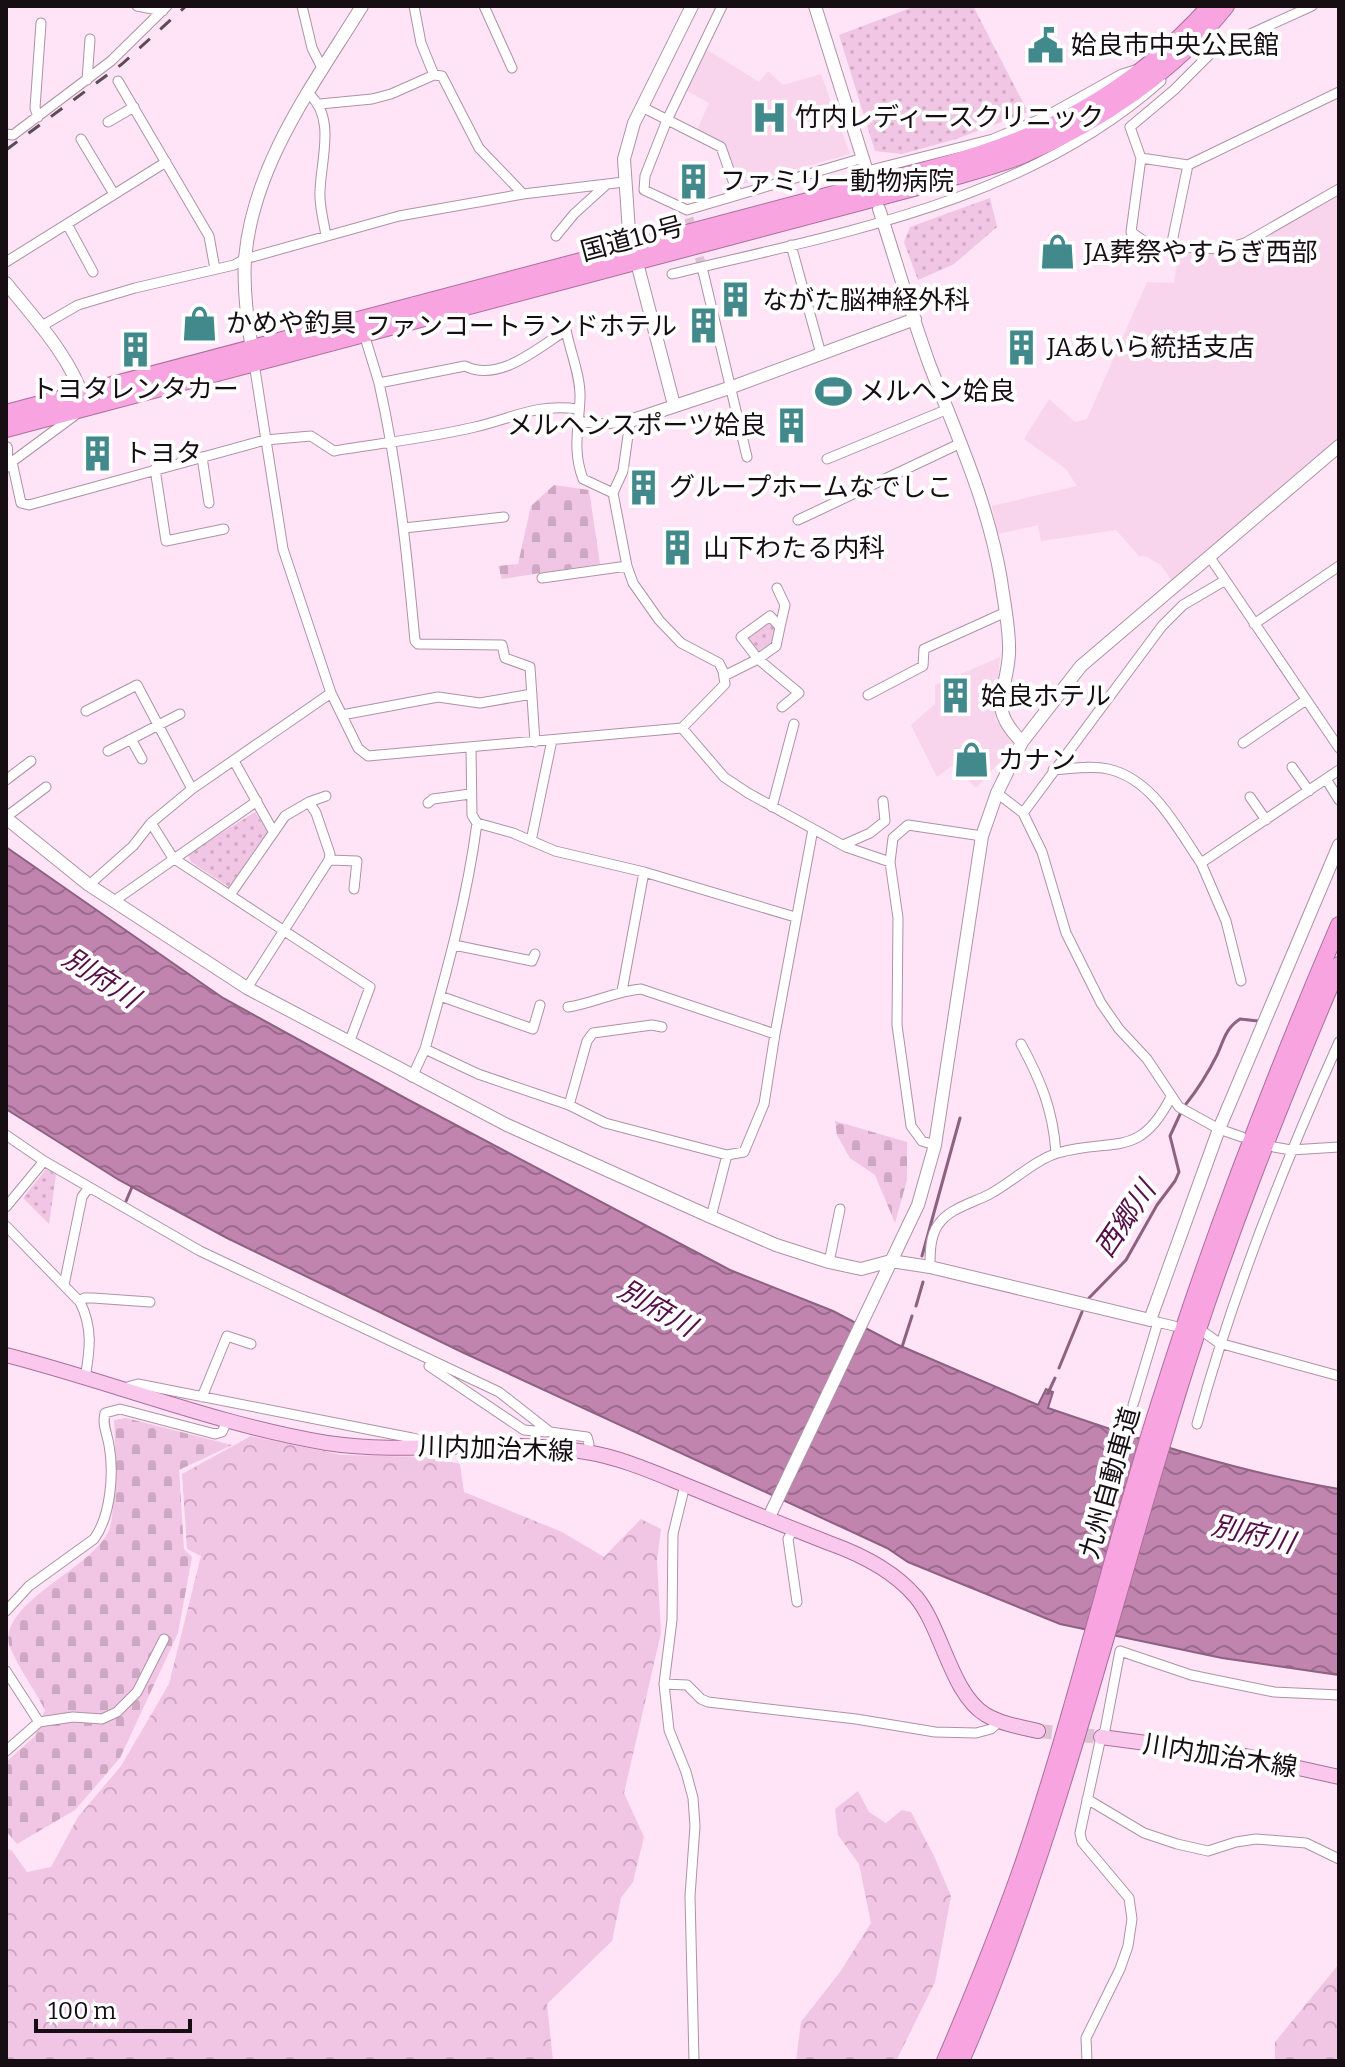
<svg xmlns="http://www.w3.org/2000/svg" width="1345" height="2067" font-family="Bitter,'Noto Sans JP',serif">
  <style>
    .built { fill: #f8d5ed }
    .grass { fill: url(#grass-dots) }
    .forest { fill: url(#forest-crowns) }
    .cemetery { fill: url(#cemetery-stones) }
    .water { fill: url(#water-waves); stroke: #8d6180; stroke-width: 2 }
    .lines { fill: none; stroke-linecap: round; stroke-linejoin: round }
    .stream { stroke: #8d6180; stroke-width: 3 }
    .street-tunnel { stroke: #dcc3d4; stroke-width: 9; stroke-dasharray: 9 4.5; stroke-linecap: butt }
    .primary-tunnel { stroke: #dcc3d4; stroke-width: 14; stroke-dasharray: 14 7; stroke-linecap: butt }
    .street-casing { stroke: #ad93a5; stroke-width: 11 }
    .secondary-casing { stroke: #ad93a5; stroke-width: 14 }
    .primary-casing { stroke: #a97099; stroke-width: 16 }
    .highway-casing { stroke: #a97099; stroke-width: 18 }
    .street { stroke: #fff; stroke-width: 9 }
    .secondary { stroke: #fff; stroke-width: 12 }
    .primary { stroke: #fac8ed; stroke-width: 14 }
    .highway { stroke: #f7a4e1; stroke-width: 16 }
    .rail { stroke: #5b4d56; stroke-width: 3; stroke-dasharray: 14 14; stroke-linecap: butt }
    .labels { text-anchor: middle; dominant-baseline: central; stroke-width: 8; stroke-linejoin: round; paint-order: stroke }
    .poi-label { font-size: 26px; fill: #170e14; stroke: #fff; text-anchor: start }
    .street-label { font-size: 26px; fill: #170e14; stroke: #fff }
    .water-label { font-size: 28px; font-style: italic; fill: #560f49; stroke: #fff }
  </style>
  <defs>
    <pattern id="grass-dots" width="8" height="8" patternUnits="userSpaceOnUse" patternTransform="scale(2)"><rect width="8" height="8" fill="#f1c5e4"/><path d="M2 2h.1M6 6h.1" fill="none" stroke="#cea8c3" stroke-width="1.8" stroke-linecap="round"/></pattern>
    <pattern id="forest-crowns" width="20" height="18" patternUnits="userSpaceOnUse" patternTransform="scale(2)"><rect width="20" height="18" fill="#f1c5e4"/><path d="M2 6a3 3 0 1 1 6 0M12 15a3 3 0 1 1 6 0" fill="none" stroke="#cea8c3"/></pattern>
    <pattern id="cemetery-stones" width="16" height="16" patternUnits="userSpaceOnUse" patternTransform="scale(2)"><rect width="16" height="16" fill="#f1c5e4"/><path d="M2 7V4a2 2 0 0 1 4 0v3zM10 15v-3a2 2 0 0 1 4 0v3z" fill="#cea8c3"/></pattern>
    <pattern id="water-waves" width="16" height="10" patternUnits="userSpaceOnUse" patternTransform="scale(2)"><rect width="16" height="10" fill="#c084af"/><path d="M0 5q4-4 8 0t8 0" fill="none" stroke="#9b6a8d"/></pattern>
  </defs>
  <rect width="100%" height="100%" fill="#ffe3f6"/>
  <path class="built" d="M706,49L759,82L768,71L783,85L821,74L850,154L739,185L725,146L696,132L709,103L687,91Z
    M1339,189V446L1174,584L1161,565L1147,557L1139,556L1116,530L1041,541L1038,525L998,534L992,506L1077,486L1066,469L1024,439L1049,399L1075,422L1087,419L1147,282L1174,283L1179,249L1245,243Z
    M1000,657L995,719L1014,746L976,788L953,765L937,777L911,725L935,704V685Z"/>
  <path class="grass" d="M916,6H973L1028,112L956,139L902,154L875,151L839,35Z
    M990,198L997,227L954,264L918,280L904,242L910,227Z
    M769,618L777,628L774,646L758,658L743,638Z
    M255,812L268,832L229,887L191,862L188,854Z
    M47,1168L56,1175L49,1224L23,1198Z"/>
  <path class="forest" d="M251,1436L342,1455L430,1457L460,1464L464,1492L562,1532L604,1557L641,1519L661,1529L657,1561L661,1633L624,1793L644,1837L633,1882L621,1898L612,1941L547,2004L553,2061H6V1848L12,1851L27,1872L51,1867L78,1817L121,1766L169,1684L201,1556L187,1549L182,1474Z
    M858,1791L869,1812L886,1823L902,1810L911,1812L934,1856L951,1896L935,1982L896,2061H796L801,2022L840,1972L871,1923L859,1864L838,1835L835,1809Z
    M1339,1964V2061H1275V2042Z"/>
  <path class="cemetery" d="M554,485L589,490L600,564L502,579L498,566L518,564L531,506Z
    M835,1121L907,1142V1180L895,1223L875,1175L850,1158L837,1135Z
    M126,1418L232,1445L179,1470L184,1549L192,1557L178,1633L120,1758L75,1810L17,1844L6,1831V1762L35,1736L45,1710C34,1689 18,1667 9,1645C0,1601 93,1569 109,1530C112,1524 112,1514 113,1506C115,1477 116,1450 114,1420Z"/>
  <path class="water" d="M6,847L223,998L405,1098L730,1270L833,1311L896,1344L1038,1405L1046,1389L1053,1392L1048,1408C1144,1441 1238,1472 1339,1489V1675L1222,1658L1060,1624L908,1562L887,1548L464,1353L227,1238L119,1180L6,1109Z"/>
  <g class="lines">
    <path class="stream" d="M1186,1104C1198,1089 1208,1073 1217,1055C1224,1040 1225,1029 1240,1019L1258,1021
      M124,1206L132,1187
      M922,1256L960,1118
      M1089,1298L1126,1260L1157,1205L1175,1181L1179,1172L1170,1136L1182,1110
      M916,1306L923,1282
      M902,1347L912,1316
      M1059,1368L1082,1312
      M1048,1393L1055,1378"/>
    <path class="street-tunnel" d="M689,218L702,267"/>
    <path class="primary-tunnel" d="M1038,1731L1101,1737"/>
    <defs>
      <path id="street" d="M137,6L163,11
        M302,6L312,48L323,70
        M414,6L421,43L434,75L442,76L479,148L523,194
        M484,6L512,68
        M722,6L667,120L645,176L644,190L687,210L863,158
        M1209,25L1220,44L1226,45L1312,6
        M87,80L90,39
        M118,81L209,236L215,269
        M309,94C336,118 321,159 320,191C319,206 324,222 326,236
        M320,104L372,99L391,94L434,75
        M642,107L721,147L738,195
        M38,117L35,108L41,23
        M108,122L134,107
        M6,134L13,135L111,61L167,6
        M81,139L114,194
        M1141,158L1130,127L1174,90L1220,44
        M1188,165L1141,158L1131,232L1151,246L1223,249L1245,243L1339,189
        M867,171L993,139L1043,118L1122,74L1135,70
        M67,224L93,272
        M556,236L574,214L606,185
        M791,245L821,354
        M1171,247L1188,165L1339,92
        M6,262L166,162
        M702,267L747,457
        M672,274C841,233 1027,201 1161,81
        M40,327L78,305L135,288L234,265L245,259L399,216L523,194L624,182
        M364,334L379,383
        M254,363L283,549L331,693L358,748L368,756L682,728L725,684L723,671L719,663L681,643L659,620L633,583L627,566L613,493L623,471L630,421L605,424L577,421
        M202,457L209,503
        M827,459L948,409
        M12,462L21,503L29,505L265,440L311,436L334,451C381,443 429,438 475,427C514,418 536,403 578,409
        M9,464L74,416
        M155,469L166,541L224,529
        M798,520L961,443
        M404,528L504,517
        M1209,556L1339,748
        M542,578L627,566
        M777,588L785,605L780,627
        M1254,624L1339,566
        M724,676L758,659L776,646L780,627L770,616L741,637L758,659L799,693L782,707
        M868,695L923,666L924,649L1006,612
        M86,711L137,685L192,789
        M342,715L438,697L480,703L532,694
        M682,728L724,777L748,793L846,847L890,862
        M131,739L142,759
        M535,742L530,667L505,658L502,645L418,644L415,641C407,554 398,468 379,383L465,366C499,383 538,348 566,330C570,351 581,377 580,398C579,427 572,450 583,479L613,493
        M1243,743L1306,700
        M471,748L472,815L477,823C467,900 446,974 425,1049L478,1074L569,1105L605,1123L727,1155L744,1152L764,1104L775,1034L813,829
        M108,751L180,714
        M234,761L273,831
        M1292,767L1309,791
        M1053,770C1070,769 1091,765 1108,769C1153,779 1177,828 1201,863L1339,770
        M1326,779L1339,800
        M6,780L31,761
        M997,793L1023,813L1042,852L1066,933L1101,1003L1119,1029L1147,1059L1179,1107L1219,1129L1242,1137
        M1250,797L1266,820
        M309,802L326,796
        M428,803L433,799L470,794
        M772,807L794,724
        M1023,813L1162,626L1183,605L1224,581
        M6,817L46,787
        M151,823L173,858L370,987L349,1043
        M477,823L513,833L555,851L644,872L795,917
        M531,841L552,740
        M843,845L870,833L885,821L883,801
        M329,860L357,861L354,889
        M1201,863L1226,921L1241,981
        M89,885L133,846L151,823L192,789L331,693
        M230,895L285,816L309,802L316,813L330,854L329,860L247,988
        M114,901L257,801
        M454,945L532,961L535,954
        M622,991L644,872
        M440,996L533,1029L540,1005
        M568,1007C594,1003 616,991 641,989L775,1034
        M1021,1044C1041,1081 1053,1110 1056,1153
        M412,1077L425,1049
        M569,1105L587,1041L593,1033L652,1025L662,1027
        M6,1135L44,1161L6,1207
        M935,1145L922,1141L911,1126L897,1025L898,918L890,862L893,838L908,825L982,836
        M1274,1147L1291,1150L1339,1147
        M44,1161L89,1187L82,1197L64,1285
        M89,1187L200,1251L499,1392L550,1432L587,1437L589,1444L588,1452
        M711,1217L727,1155
        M6,1226L80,1302C93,1328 90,1350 85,1378
        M829,1262L840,1209
        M930,1267C930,1254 930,1236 938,1225C949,1208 973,1203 990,1194C1011,1183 1036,1159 1058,1153C1114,1137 1139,1160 1171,1097
        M80,1302L84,1298H93L150,1302
        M1153,1321L1174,1326
        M1205,1333L1219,1343L1339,1376
        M429,1366L524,1430L546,1432
        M124,1388L138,1384L412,1438L421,1440L425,1447
        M202,1397L227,1336L251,1344
        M1133,1405L1158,1322
        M1197,1424C1233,1292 1283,1166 1339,1042
        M685,1485L673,1534L672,1620L664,1684L669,1730L686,1772L693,1798L695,1826L690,1896L694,2061
        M793,1529L788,1539L797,1602
        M6,1611L29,1586L94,1539C111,1516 114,1472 109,1445C107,1433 102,1425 105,1413L120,1409L215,1434L222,1432L228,1419
        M6,1671L39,1722L73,1717L102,1719L117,1712L137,1692L164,1639
        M664,1684L687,1685L701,1699L708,1702L856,1719L935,1732L976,1733L991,1729L1000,1721
        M6,1751L39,1722
        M1087,1799L1144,1833L1177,1844L1208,1851L1236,1842L1256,1839L1306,1843L1339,1859
        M1087,2061L1086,2038L1120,1969L1128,1946L1132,1919L1129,1898L1082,1842L1080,1833L1101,1737L1105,1730L1120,1651L1191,1675L1274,1692L1339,1695"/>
      <path id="secondary" d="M815,6L869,178
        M879,209C896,261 911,314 930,366C958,438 988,503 1001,580C1004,603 1010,629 1009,653C1007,695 986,706 1022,742
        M6,283C34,318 70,356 84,400
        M253,356C248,324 243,291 245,259C253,164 314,84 362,6
        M674,405L629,232L624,159L634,123L692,6
        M630,421L732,387L915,319
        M6,448V466
        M6,818L89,885L247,988L507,1125L711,1217L776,1245L829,1262L861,1269L891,1261L930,1267L1150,1320L1219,1129L1339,845
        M768,1519L918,1205L935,1145L982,836L997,793L1022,742L1081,666L1339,446"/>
      <path id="primary" d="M6,1355C112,1382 218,1425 327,1443C412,1456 500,1437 586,1452C625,1458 664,1477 700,1491C743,1509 786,1526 829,1543C860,1554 894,1571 916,1597C942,1628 951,1694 986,1715C1002,1724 1020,1727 1038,1731
        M1101,1737L1245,1756L1339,1777"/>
      <path id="highway" d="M6,413L929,169C1043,139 1130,95 1210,6
        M6,429L940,181C967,173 996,166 1023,155C1099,122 1174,72 1226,6
        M945,2061C972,1998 998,1935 1021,1870C1076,1712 1112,1548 1164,1389C1214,1231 1274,1077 1339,925
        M961,2061C1055,1846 1108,1618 1177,1395C1222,1248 1279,1106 1339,965"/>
    </defs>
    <use href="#street" class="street-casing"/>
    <use href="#secondary" class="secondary-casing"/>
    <use href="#primary" class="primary-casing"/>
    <use href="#highway" class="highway-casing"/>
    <use href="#street" class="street"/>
    <use href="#secondary" class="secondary"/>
    <use href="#primary" class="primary"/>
    <use href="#highway" class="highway"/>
    <path class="rail" d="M6,150L122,64L186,6"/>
  </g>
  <defs>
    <symbol id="civic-bare" viewBox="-9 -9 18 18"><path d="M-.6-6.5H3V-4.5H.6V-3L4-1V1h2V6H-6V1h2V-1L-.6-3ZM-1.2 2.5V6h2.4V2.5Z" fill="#41898b" stroke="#fff" stroke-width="2.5" paint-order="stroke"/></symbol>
    <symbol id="hospital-bare" viewBox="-9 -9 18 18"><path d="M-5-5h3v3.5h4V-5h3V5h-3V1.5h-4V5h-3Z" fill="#41898b" stroke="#fff" stroke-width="2.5" paint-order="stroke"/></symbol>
    <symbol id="building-bare" viewBox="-9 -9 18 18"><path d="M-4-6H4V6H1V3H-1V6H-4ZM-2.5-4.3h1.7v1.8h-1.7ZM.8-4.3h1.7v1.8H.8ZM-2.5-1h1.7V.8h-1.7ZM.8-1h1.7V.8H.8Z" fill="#41898b" stroke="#fff" stroke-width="2.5" paint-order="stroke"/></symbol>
    <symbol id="shop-bare" viewBox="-9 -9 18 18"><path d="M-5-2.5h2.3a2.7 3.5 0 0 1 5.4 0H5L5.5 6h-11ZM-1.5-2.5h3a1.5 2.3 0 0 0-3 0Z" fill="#41898b" stroke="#fff" stroke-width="2.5" paint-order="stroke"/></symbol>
    <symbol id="stadium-bare" viewBox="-9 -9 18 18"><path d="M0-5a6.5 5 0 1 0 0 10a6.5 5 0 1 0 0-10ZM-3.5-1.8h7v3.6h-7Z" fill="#41898b" stroke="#fff" stroke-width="2.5" paint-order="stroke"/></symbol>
  </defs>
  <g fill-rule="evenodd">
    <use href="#civic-bare" x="1020" y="20" width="51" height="51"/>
    <use href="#hospital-bare" x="744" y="92" width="51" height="51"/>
    <use href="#building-bare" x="668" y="156" width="51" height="51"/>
    <use href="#shop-bare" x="1032" y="226" width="51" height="51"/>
    <use href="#building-bare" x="710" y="274" width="51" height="51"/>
    <use href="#shop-bare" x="174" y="298" width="51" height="51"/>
    <use href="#building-bare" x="678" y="300" width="51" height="51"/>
    <use href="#building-bare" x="996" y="322" width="51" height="51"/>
    <use href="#building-bare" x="110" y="324" width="51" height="51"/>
    <use href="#stadium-bare" x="808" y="366" width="51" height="51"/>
    <use href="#building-bare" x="766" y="400" width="51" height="51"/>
    <use href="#building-bare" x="72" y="428" width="51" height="51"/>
    <use href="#building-bare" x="618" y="462" width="51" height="51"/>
    <use href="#building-bare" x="652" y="522" width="51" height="51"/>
    <use href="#building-bare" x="930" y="670" width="51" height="51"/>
    <use href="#shop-bare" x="946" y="734" width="51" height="51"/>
  </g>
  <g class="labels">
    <g class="poi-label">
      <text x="1071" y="45">姶良市中央公民館</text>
      <text x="795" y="117">竹内レディースクリニック</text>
      <text x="720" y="181">ファミリー動物病院</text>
      <text x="1084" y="252">JA葬祭やすらぎ西部</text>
      <text x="762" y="300">ながた脳神経外科</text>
      <text x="226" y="323">かめや釣具</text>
      <text x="677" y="326" text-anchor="end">ファンコートランドホテル</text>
      <text x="1047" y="347">JAあいら統括支店</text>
      <text x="135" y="389" text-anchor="middle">トヨタレンタカー</text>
      <text x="859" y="391">メルヘン姶良</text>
      <text x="766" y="425" text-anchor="end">メルヘンスポーツ姶良</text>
      <text x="124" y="453">トヨタ</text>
      <text x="669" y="487">グループホームなでしこ</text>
      <text x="703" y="548">山下わたる内科</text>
      <text x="981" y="696">姶良ホテル</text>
      <text x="998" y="760">カナン</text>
    </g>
    <g class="street-label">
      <text transform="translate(632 239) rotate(-15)">国道10号</text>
      <text transform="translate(496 1449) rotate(2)">川内加治木線</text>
      <text transform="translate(1110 1483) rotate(-74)">九州自動車道</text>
      <text transform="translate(1220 1756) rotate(9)">川内加治木線</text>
    </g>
    <g class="water-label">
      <text transform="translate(101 978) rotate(33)">別府川</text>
      <text transform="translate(1125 1219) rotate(-56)">西郷川</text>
      <text transform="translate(657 1308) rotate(30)">別府川</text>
      <text transform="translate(1253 1534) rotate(13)">別府川</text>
    </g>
  </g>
  <rect width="1345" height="2067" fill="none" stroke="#170e14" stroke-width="16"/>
  <path d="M36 2019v12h154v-12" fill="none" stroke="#170e14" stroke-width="4"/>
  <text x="48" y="2019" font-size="24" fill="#170e14" stroke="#ffffff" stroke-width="6" paint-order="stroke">100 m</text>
</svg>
